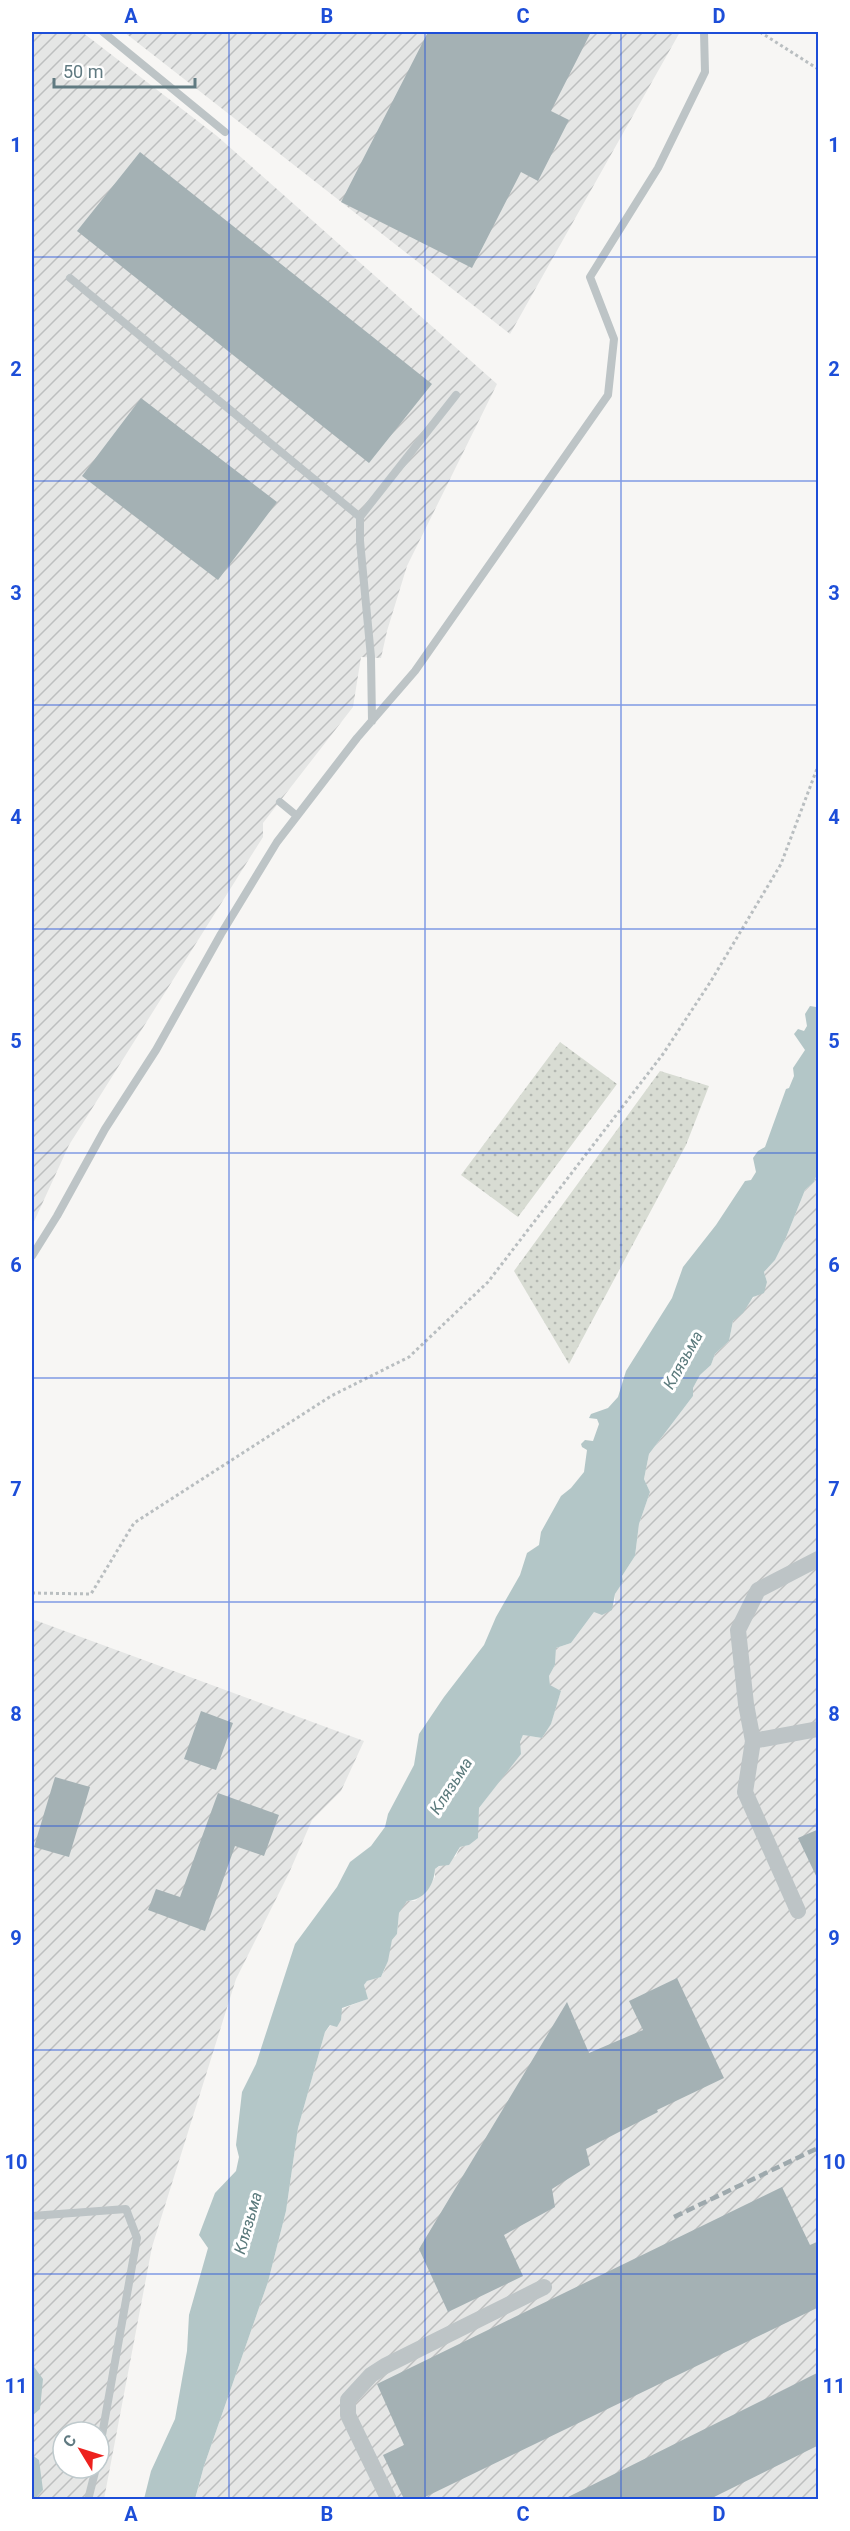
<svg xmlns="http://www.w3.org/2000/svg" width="850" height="2531" font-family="Roboto,sans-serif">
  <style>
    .industrial { fill: url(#industrial-furrows); fill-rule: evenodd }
    .garden { fill: url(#garden-dots) }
    .water { fill: #b3c6c7 }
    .building { fill: #a4b1b4 }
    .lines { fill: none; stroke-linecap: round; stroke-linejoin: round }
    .path { stroke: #b9bec0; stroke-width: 3; stroke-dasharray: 3 3; stroke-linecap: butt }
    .service { stroke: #bdc4c6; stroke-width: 8 }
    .minor { stroke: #bdc4c6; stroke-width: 16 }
    .rail { stroke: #9ea9ad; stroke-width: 4.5; stroke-dasharray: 9 4.5; stroke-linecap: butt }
    .grid { fill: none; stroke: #1d4ed8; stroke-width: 1.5; stroke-opacity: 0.55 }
    .labels { text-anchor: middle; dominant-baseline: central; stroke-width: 6; stroke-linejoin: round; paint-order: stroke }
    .water-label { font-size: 16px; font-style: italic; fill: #5b7a7c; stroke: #fff }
    .neatline { fill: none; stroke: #1d4ed8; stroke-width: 2 }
    .grid-label { font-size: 20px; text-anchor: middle; font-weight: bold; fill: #1d4ed8 }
  </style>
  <defs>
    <pattern id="industrial-furrows" width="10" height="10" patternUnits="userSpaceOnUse" patternTransform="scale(1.5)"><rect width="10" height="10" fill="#e5e6e5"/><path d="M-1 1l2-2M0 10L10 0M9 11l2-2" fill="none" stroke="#bdbfbf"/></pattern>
    <pattern id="garden-dots" width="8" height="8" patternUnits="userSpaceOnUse" patternTransform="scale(1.5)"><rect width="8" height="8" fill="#d8dcd3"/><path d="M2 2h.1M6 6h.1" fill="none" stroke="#b3b7b1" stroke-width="1.8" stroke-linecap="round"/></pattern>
  </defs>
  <rect width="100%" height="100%" fill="#f7f6f4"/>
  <path class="industrial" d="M32,32H82L217,136L497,384L407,566L387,631L381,658L361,657L353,707L263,823V837L69,1145L32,1226Z
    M124,32H680L510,334Z
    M818,1172V2499L195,2500L204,2466L268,2282L286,2211L298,2128L325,2032L340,2015L342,2009L367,1999L364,1985L367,1981L381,1977L385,1969L392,1940L397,1934L399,1913L403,1905L407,1901H415L428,1889L435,1877V1869L456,1856L460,1847L469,1845L477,1832L479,1808L520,1754V1742L523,1735L542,1738L551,1723L561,1691L550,1686L549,1676L555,1665L556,1648L571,1643L594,1612L615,1604V1594L623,1582L622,1576L635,1556L639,1524L650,1492L644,1479L649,1454L693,1396V1388L700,1375L711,1365L715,1354L729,1341L733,1321L767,1282L764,1272L775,1260L785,1240L805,1190L814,1182Z
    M32,1619L364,1741L341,1791L312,1820L289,1873L236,1979L152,2247L104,2499H32ZM63,2432H99V2468H63Z"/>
  <path class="garden" d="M560,1042L617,1084L518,1217L461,1175Z
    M660,1071L709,1086L686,1145L569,1364L514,1271Z"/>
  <path class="water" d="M818,1002V1172L814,1182L805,1190L785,1240L775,1260L764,1272L767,1282L764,1293L753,1297L743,1313L733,1321L729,1341L715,1354L711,1365L700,1375L693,1388V1396L649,1454L644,1479L650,1492L639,1524L635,1556L622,1576L623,1582L615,1594L612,1610L602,1615L594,1612L571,1643L556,1648L555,1665L549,1676L550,1685L561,1691L551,1724L542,1738L523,1735L520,1742L521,1754L479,1808L478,1838L469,1845L460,1847L449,1865L439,1866L435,1869C434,1886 424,1900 407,1901L399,1913L397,1934L392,1940L388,1961L381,1977L367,1981L364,1985L368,1999L342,2008L341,2020L337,2027L330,2025L325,2032L298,2128L286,2211L268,2282L204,2466L195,2499H144L151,2471L175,2419L187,2351L189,2315L208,2248L199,2235L215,2193L236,2171L239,2157L236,2145L242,2092L256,2064L295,1944L337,1887L350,1862L371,1846L385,1827L388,1814L414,1765L419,1734L444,1697L484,1645L496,1617L520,1575L527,1553L539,1545L541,1532L561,1496L571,1488L584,1472L587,1450L582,1447L581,1444L585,1440L593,1441L599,1424L597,1419L589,1418L591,1414L608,1408L618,1397L626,1371L672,1298L683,1267L716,1225L745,1181L751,1180L756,1172L753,1158L758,1151L765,1147L786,1089L789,1088L794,1076L793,1068L805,1050L794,1034L798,1029L804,1031L807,1026L805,1014L810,1006L816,1007Z
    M32,2364L43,2379L40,2409L32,2416Z
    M32,2455L39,2460L43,2490L35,2499H32Z"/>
  <path class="building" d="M428,32H591L551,111L569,120L538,181L521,172L472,268L341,202Z
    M140,152L432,384L369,463L77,231Z
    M141,398L277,502L218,580L82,476Z
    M201,1711L233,1723L216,1770L184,1759Z
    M55,1777L90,1787L69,1857L34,1847Z
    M218,1793L279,1815L264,1856L235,1846L205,1931L148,1910L156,1889L180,1897Z
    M819,1829V1882L798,1838Z
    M677,1978L724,2078L657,2110L658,2112L586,2149L590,2165L552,2189L555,2207L504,2235L523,2276L448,2312L419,2249L567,2002L589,2053L643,2030L629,2001Z
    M782,2187L810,2245L819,2241V2307L421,2499H404L383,2455L404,2445L377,2384Z
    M819,2372V2445L710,2499H564Z"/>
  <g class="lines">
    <path class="path" d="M760,32L818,69
      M32,1593L91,1594L134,1523L331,1396L409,1357L488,1282L663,1054L711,981L781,864L818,766"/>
    <path class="service" d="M103,32L225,132
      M70,278L360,517
      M372,721L371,657L360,541V517L456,395
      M280,802L297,816
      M32,1256L57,1216L105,1129L156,1050L221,934L277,842L357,738L415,671L608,395L614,339L590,277L658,168L705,72L704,32
      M32,2216L126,2209L137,2238L99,2452
      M88,2500L96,2468"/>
    <path class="minor" d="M753,1741L818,1729
      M798,1911L745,1792L753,1741L746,1704L738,1630L758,1590L818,1559
      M389,2500L348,2415V2400L371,2375L385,2366L544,2287"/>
    <path class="rail" d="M674,2217L818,2148"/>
  </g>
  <path class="grid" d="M229,32V2500M425,32V2500M621,32V2500M32,257H818M32,481H818M32,705H818M32,929H818M32,1153H818M32,1378H818M32,1602H818M32,1826H818M32,2050H818M32,2274H818"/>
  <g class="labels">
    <g class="water-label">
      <text transform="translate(683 1360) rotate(-61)">Клязьма</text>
      <text transform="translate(451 1786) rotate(-57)">Клязьма</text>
      <text transform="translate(248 2223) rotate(-74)">Клязьма</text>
    </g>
  </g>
  <rect width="850" height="2531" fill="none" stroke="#ffffff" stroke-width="66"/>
  <g transform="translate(81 2450) rotate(308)"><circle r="28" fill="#ffffff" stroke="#bfcacd" stroke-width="1.5"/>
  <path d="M0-4.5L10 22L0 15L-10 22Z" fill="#ed211e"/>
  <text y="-9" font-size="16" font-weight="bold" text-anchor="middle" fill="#607a81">С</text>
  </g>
  <path d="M54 78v9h141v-9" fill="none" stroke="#607a81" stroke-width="3"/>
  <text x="63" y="78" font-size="18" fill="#607a81" stroke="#ffffff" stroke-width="4.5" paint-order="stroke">50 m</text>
  <rect x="33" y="33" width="784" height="2465" class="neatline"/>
  <g class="grid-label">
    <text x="131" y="23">A</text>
    <text x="327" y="23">B</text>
    <text x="523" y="23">C</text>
    <text x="719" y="23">D</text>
    <text x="16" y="152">1</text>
    <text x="834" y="152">1</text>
    <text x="16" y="376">2</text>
    <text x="834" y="376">2</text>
    <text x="16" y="600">3</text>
    <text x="834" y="600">3</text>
    <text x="16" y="824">4</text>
    <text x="834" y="824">4</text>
    <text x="16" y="1048">5</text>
    <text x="834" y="1048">5</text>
    <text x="16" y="1272">6</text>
    <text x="834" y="1272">6</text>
    <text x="16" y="1496">7</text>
    <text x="834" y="1496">7</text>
    <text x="16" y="1721">8</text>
    <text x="834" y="1721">8</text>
    <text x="16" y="1945">9</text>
    <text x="834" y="1945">9</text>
    <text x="16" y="2169">10</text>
    <text x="834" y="2169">10</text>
    <text x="16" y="2393">11</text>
    <text x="834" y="2393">11</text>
    <text x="131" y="2521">A</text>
    <text x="327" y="2521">B</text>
    <text x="523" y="2521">C</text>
    <text x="719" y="2521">D</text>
  </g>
</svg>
